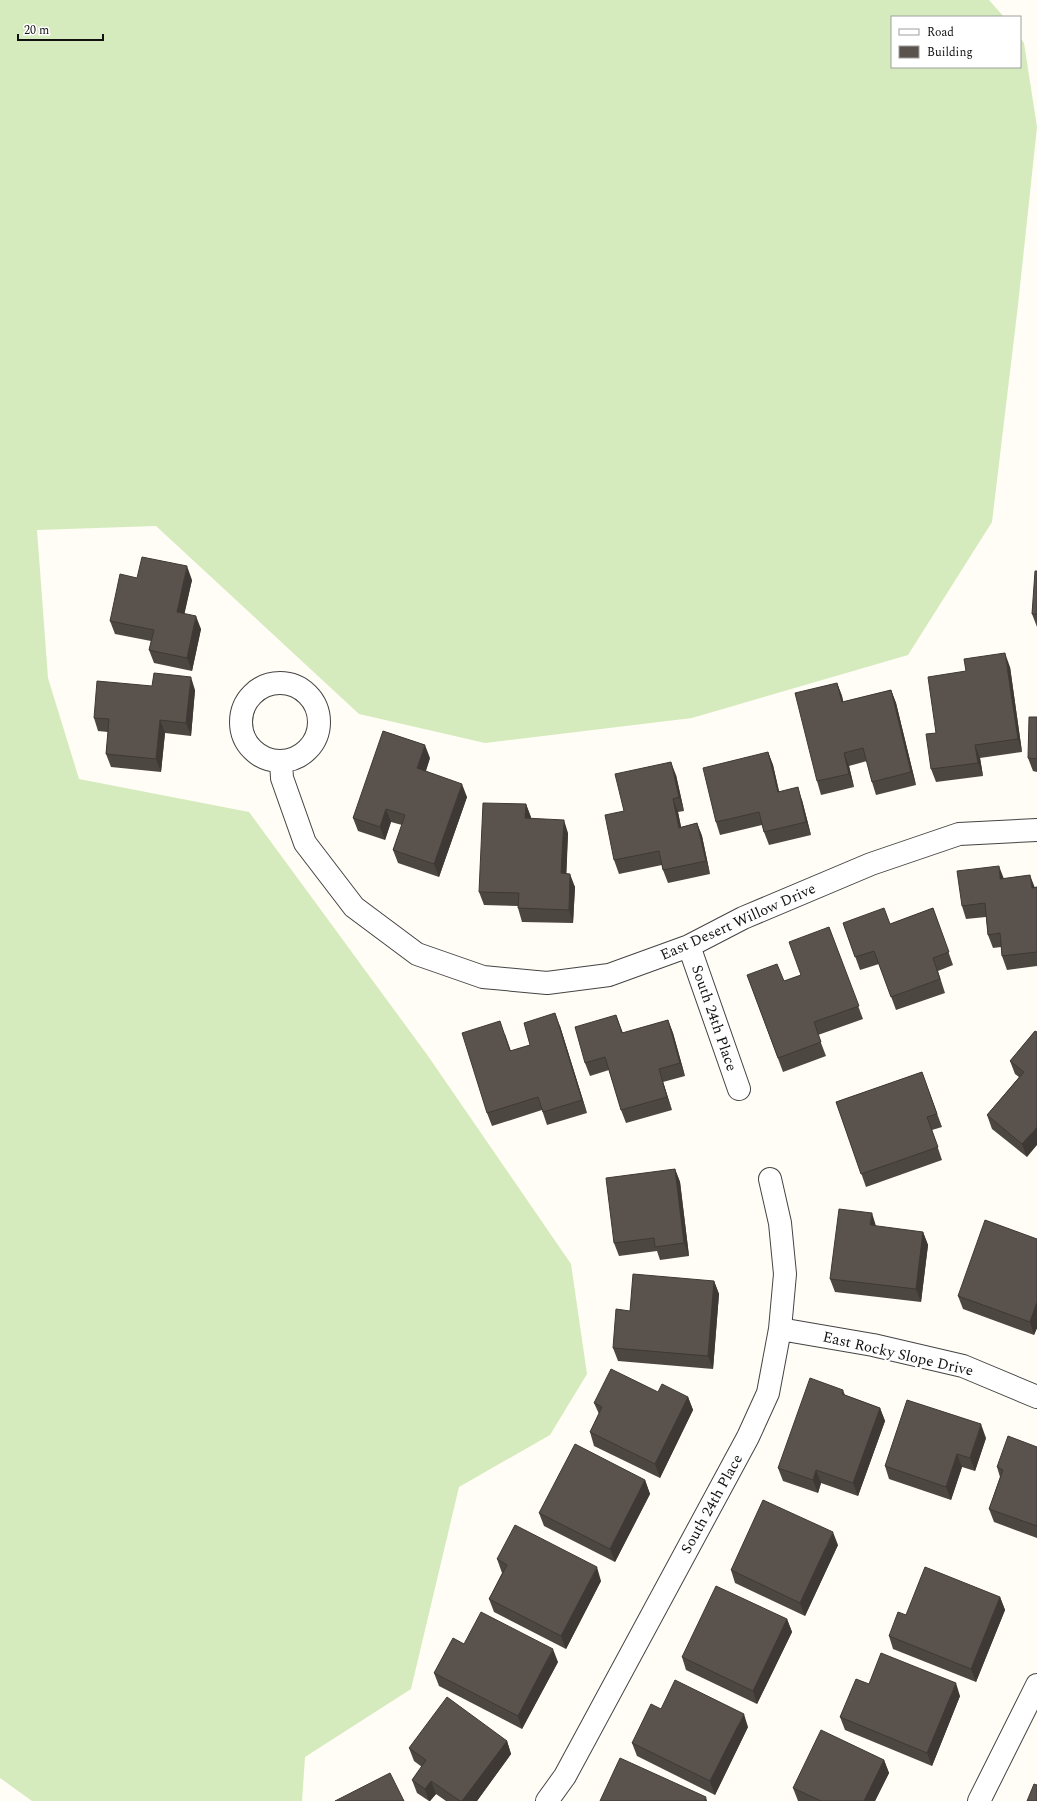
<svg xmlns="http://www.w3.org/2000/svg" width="1037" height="1801" font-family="Spectral,serif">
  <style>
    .grass { fill: #d5ebbd }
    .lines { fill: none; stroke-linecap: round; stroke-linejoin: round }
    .minor-casing { stroke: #444; stroke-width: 24 }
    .minor { stroke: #fff; stroke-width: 22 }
    .wall { fill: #4d4742 }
    .shaded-wall { fill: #3f3936 }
    .building { fill: #5a524d; stroke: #3f3936 }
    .labels { text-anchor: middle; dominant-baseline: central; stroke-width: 4; stroke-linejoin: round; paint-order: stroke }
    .street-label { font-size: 15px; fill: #111; stroke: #fff }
  </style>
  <rect width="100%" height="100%" fill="#fffdf5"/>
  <path class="grass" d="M0,0H989L1004,17H892V67H1020V38L1024,43L1037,127L1018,305L992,522L908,655L692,718L485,743L359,714L156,526L37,530L48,678L79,779L249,812L428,1056L571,1264L587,1374L550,1435L459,1487L411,1689L305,1757L302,1801H32L0,1778Z"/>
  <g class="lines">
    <defs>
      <path id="minor" d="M241 722a39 39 0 1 1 78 0a39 39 0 1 1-78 0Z
        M281,761L282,778L305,843L354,907L417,954L483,977L547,983L609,975L689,946L743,918L871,864L959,834L1037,830
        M689,946L739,1089
        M780,1329L873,1345L963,1366L1037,1397
        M547,1801L565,1776L748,1437L768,1393L780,1329L785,1274L780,1223L770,1179
        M979,1801L1037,1685"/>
    </defs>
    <use href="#minor" class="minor-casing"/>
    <use href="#minor" class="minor"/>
  </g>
  <path class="wall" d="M1037,571V627L1032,614Z
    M137,578L192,580L184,614L201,629L192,671L154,663L149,650L151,641L115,634L110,621Z
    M1010,667L1022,752L980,758L983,776L936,782L931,769L936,733Z
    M837,683L842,696L843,702L891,690L896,703L916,785L876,795L872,782L867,761L849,766L854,787L821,795L817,781Z
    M152,686L195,690L191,736L165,733L161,772L111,767L106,754L108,732L98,731L94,718Z
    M1037,717V772L1033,771L1028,758Z
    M768,752L773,765L779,791L802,800L811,835L769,845L764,832L762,825L720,835L716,822Z
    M430,758L426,771L467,797L439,877L398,863L393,850L402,825L391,822L385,840L358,831L353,818Z
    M676,775L684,811L678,812L681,827L697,823L702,836L710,874L668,883L663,870L662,865L619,874L614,860L624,811Z
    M526,804L531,818L568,833L566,873L575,887L573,923L522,922L518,908V906L484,905L479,892Z
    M1003,878L1034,887H1037V966L1007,970L1002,956L1001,947L993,948L988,935L986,917L966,919L962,906Z
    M933,908L953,965L938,971L945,993L896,1010L879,964L860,970L843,923L890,924Z
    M829,927L863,1019L818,1035L826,1056L783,1072L747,975L784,981L801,975Z
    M616,1015L623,1033L668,1020L673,1033L685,1076L663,1082L672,1110L626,1123L621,1110L609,1070L590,1076L585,1063Z
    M560,1026L587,1113L547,1125L542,1110L492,1126L487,1113L505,1034L511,1051L530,1045Z
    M1035,1031L1027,1157L992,1129L987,1115L1019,1077L1015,1074L1010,1061Z
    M922,1072L942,1127L932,1130L942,1160L866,1187L836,1102Z
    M675,1169L680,1182L689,1256L660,1260L657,1251L619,1256L614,1243Z
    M923,1232L928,1245L921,1302L835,1292L830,1279Z
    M1037,1239V1328L1034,1335L963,1309L958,1296Z
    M714,1281L719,1294L713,1369L618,1361L613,1348L630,1311Z
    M843,1390L845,1395L880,1408L885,1421L858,1496L821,1483L818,1493L783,1481L778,1468Z
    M658,1392L688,1397L693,1410L660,1478L594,1446L590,1432L599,1414L594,1403Z
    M986,1438L975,1471L962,1467L951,1500L889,1479L885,1466Z
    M1037,1447V1538L994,1522L989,1509L1000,1477L997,1467Z
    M645,1480L650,1494L615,1562L544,1526L539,1513Z
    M838,1545L805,1616L735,1583L731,1570Z
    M497,1559L601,1581L566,1649L494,1612L489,1599L502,1573Z
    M1000,1597L1005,1610L976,1682L893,1649L889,1636L906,1615Z
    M787,1619L792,1632L757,1704L686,1670L682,1657Z
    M464,1644L558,1662L522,1729L439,1686L434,1673Z
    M869,1684L960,1696L932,1766L845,1730L840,1717Z
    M661,1709L748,1727L715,1795L637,1756L632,1743Z
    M507,1741L511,1754L477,1801H446L436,1794L430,1801H429L417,1793L412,1780L422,1767L414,1761L409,1748Z
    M884,1760L889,1773L875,1801H798L793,1788Z"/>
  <path class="shaded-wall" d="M187,566L192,580L182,625L177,612Z
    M196,616L201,629L192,671L187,658Z
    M1005,653L1010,667L1022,752L1018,739Z
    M191,677L195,690L191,736L186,723Z
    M837,683L842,696L846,715L842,702Z
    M891,690L896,703L916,785L911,772Z
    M160,720L165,733L161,772L156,759Z
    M425,745L430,758L422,781L417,768Z
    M975,745L980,758L983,776L978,763Z
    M768,752L773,765L782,805L778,792Z
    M844,753L849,766L854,787L849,774Z
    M671,762L676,775L684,811L679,797Z
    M462,784L467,797L439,877L434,864Z
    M798,787L802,800L811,835L806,822Z
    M673,799L678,812L684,841L679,828Z
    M526,804L531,817L530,831L525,818Z
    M386,809L391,822L385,840L380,827Z
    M564,820L568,833L566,886L561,873Z
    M697,823L702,836L710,874L706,861Z
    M999,866L1004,879H1000Z
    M570,874L575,887L573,923L569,910Z
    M1030,875L1035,888H1032Z
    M555,1013L560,1026L587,1113L582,1100Z
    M668,1020L673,1033L685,1076L680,1063Z
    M659,1069L663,1082L672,1110L667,1097Z
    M1037,1127V1145L1027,1157L1022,1144Z
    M675,1169L680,1182L689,1256L684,1243Z
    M872,1213L876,1226L870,1225Z
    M923,1232L928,1245L921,1302L916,1289Z
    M714,1281L719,1294L713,1369L708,1356Z
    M1037,1302V1328L1034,1335L1030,1322Z
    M688,1397L693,1410L660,1478L655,1464Z
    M880,1408L885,1421L858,1496L853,1483Z
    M981,1424L986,1438L975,1471L970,1458Z
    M957,1454L962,1467L951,1500L946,1487Z
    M816,1470L821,1483L818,1493L813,1480Z
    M645,1480L650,1494L615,1562L610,1549Z
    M833,1532L838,1545L805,1616L800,1603Z
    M597,1567L601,1581L566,1649L561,1636Z
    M1000,1597L1005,1610L976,1682L971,1669Z
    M787,1619L792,1632L757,1704L753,1691Z
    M553,1649L558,1662L522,1729L518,1716Z
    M956,1683L960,1696L932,1766L927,1753Z
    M744,1714L748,1727L715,1795L710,1781Z
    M507,1741L511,1754L477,1801H462Z
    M884,1760L889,1773L875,1801H864Z
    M431,1781L436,1794L430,1801H429L425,1789Z
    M706,1797L707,1801H704Z"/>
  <path class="building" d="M142,557L187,566L177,612L196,616L187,658L149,650L154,630L110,621L120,574L137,578Z
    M1035,571H1037V614H1032Z
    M1005,653L1018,739L975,745L978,763L931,769L926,734L936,733L928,677L966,671L964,659Z
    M154,673L191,677L186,723L160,720L156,759L106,754L109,719L94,718L97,681L152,686Z
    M837,683L842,702L891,690L911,772L872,782L863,748L844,753L849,774L817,781L795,693Z
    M1029,717H1037V759L1028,758Z
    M383,731L425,745L417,768L462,784L434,864L393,850L405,815L386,809L380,827L353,818Z
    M768,752L778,792L798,787L806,822L764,832L759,812L716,822L703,768Z
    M671,762L679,797L673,799L679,828L697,823L706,861L663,870L659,851L614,860L605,815L624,811L615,774Z
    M483,803L526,804L525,818L564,820L561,873L570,874L569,910L518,908L519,893L479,892Z
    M999,866L1000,879L1030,875L1032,888L1037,887V952L1002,956L1000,933L988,935L985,903L962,906L957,871Z
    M884,908L890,924L933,908L949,952L933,958L940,979L891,997L874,951L855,957L843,923Z
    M829,927L859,1006L814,1022L821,1042L778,1058L747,975L777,964L784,981L801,975L789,942Z
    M555,1013L582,1100L543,1112L538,1097L487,1113L462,1033L500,1021L510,1051L530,1045L524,1023Z
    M616,1015L622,1033L668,1020L680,1063L659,1069L667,1097L621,1110L605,1057L585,1063L575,1027Z
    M1035,1031L1037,1032V1127L1022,1144L987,1115L1024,1072L1010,1061Z
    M922,1072L937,1114L927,1117L938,1147L861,1174L836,1102Z
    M675,1169L684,1243L655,1247L654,1238L614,1243L606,1178Z
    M839,1209L872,1213L870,1225L923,1232L916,1289L830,1279Z
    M985,1220L1037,1239V1302L1030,1322L958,1296Z
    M633,1274L714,1281L708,1356L613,1348L616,1309L630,1311Z
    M611,1369L658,1392L662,1384L688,1397L655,1464L590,1432L602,1407L594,1403Z
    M810,1378L843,1390L842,1394L880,1408L853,1483L816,1470L813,1480L778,1468Z
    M907,1400L981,1424L970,1458L957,1454L946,1487L885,1466Z
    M1008,1436L1037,1447V1526L989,1509L1003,1470L997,1467Z
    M575,1444L645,1480L610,1549L539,1513Z
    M763,1500L833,1532L800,1603L731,1570Z
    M515,1525L597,1567L561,1636L489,1599L507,1565L497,1559Z
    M925,1567L1000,1597L971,1669L889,1636L898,1612L906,1615Z
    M716,1586L787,1619L753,1691L682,1657Z
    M481,1612L553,1649L518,1716L434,1673L453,1638L464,1644Z
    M881,1653L956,1683L927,1753L840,1717L856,1679L869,1684Z
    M675,1680L744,1714L710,1781L632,1743L651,1704L661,1709Z
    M447,1697L507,1741L462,1801H460L431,1781L425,1789L412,1780L426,1760L409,1748Z
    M821,1730L884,1760L864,1801H821L793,1788Z
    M620,1758L706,1797L704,1801H600Z
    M390,1773L404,1801H335Z
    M1034,1784L1037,1785V1801H1027Z"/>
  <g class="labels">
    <g class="street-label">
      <text transform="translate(738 922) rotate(-24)">East Desert Willow Drive</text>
      <text transform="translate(714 1018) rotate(71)">South 24th Place</text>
      <text transform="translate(898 1354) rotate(13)">East Rocky Slope Drive</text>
      <text transform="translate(712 1504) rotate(-61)">South 24th Place</text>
    </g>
  </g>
  <rect x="891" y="16" width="130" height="52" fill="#ffffff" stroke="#a0a0a0"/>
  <rect x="899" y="29" width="20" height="6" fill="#ffffff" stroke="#a0a0a0"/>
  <text x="927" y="36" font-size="12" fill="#111111">Road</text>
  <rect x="899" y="46" width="20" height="12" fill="#5a524d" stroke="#a0a0a0"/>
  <text x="927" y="56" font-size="12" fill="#111111">Building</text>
  <path d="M18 34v6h85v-6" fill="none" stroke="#111111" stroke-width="2"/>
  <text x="24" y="34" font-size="12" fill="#111111" stroke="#ffffff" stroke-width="3" paint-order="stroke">20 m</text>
</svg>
